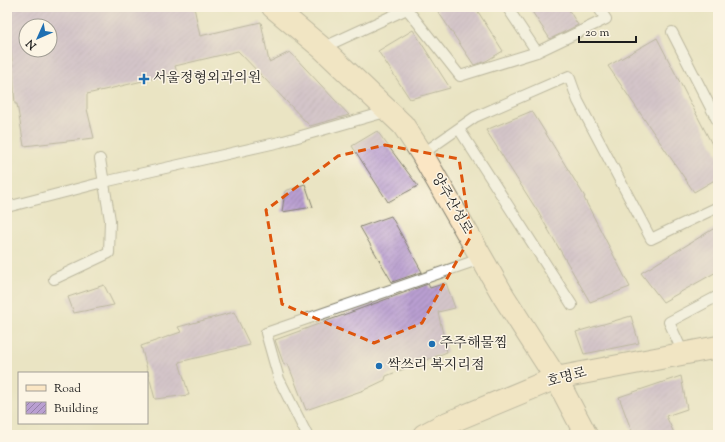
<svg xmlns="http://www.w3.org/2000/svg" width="725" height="442" font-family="'Sorts Mill Goudy','Noto Serif KR',serif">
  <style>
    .building { fill: url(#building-hatch); fill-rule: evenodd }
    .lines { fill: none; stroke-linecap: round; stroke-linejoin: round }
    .lane-casing { stroke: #838070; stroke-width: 12 }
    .secondary-casing { stroke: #838070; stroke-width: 24 }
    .lane { stroke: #fff; stroke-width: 10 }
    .secondary { stroke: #fbe6c4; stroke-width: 22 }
    .marked { fill: none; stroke: #de560d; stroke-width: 3; stroke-dasharray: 8 5; stroke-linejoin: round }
    .poi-dot { fill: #1f6fb2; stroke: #fcf5e5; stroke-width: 1.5 }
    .labels { text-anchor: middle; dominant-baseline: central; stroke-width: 3; stroke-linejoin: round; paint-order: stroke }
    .poi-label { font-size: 14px; fill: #1c1c1c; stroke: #fcf5e5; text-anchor: start }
    .street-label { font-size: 14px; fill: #1c1c1c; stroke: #fcf5e5 }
  </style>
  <defs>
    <pattern id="building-hatch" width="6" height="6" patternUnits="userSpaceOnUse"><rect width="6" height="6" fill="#b99fd1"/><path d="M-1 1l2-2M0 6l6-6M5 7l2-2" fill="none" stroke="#9681a9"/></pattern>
  </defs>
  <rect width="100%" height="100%" fill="#fcf5e5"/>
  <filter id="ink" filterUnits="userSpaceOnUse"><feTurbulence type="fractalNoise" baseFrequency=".025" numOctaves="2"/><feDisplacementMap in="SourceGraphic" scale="8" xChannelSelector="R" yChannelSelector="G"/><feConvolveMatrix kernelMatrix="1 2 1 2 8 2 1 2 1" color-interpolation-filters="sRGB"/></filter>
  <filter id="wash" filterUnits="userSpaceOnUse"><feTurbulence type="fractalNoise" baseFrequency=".012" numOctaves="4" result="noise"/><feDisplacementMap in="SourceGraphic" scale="16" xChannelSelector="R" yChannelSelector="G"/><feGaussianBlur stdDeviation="0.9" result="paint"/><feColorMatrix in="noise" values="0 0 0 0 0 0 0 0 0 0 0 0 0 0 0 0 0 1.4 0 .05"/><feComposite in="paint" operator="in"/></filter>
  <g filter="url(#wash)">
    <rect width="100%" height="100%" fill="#eae4c3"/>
    <g id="blocks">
      <path class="building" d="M7,7H91V11L107,7H194L200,36L261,22L269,62L290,52L349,115L310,126L238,51L175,66L177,73L87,94V109L94,138L24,146L17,104H15L11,51L8,52ZM26,26H50V50H26Z
        M435,7H475L503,51L486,61L474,65Z
        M529,7H567L578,25L550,39Z
        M413,30L450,88L410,99L378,51Z
        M657,38L718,156V178L694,192L608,66Z
        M532,111L585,197L584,198L630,287L590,302L538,212L486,130Z
        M377,131L418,186L388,202L352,146Z
        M305,184L313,207L282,212L285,191Z
        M391,216L422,272L392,282L360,227Z
        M718,226V271L663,302L641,273Z
        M446,283L455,308L438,312L447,352L386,376L385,380L364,390L306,410L288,364L284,365L275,340L428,284L430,288Z
        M104,285L114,305L74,313L68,297Z
        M234,312L250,345L179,362L189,395L155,399L141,346L181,332L178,327Z
        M631,316L639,343L584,354L576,332Z
        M681,376L687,409L666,416L675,435H633L619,397Z"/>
    </g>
  </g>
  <g filter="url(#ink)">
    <use href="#blocks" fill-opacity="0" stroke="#838070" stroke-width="1"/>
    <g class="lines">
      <defs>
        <path id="lane" d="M507,7L537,52
          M672,32L718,122
          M322,48L407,9L460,76L537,52L606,19L598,7
          M459,129L572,305
          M422,154L475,117L569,76L578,101L651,239L718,207
          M7,207L108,181L280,142L389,111
          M54,279L109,253L110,220L100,159
          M683,353L669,322L718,296
          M307,435L279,379L266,333L483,258"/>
        <path id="secondary" d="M273,7L322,48L403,125L422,154L504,297L556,378L586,435
          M424,435L443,425L556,378L718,347"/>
      </defs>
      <use href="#lane" class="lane-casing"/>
      <use href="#secondary" class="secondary-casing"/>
      <use href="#lane" class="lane"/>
      <use href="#secondary" class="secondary"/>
    </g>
  </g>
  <path d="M0 0H725V442H0ZM385,145L459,159L471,236L422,323L374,343L282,304L266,210L338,156Z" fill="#eae4c3" fill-opacity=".55" fill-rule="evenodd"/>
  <path class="marked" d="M385,145L459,159L471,236L422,323L374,343L282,304L266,210L338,156Z"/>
  <g class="poi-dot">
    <path d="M142 73h4v4h4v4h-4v4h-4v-4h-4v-4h4z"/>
    <circle cx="432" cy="344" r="4"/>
    <circle cx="379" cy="366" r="4"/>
  </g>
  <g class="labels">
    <g class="poi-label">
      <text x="153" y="79">서울정형외과의원</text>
      <text x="440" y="344">주주해물찜</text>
      <text x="387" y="366">싹쓰리 복지리점</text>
    </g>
    <g class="street-label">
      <text transform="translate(451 204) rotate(60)">양주산성로</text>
      <text transform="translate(567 378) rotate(-15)">호명로</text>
    </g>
  </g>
  <rect width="725" height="442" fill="none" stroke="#fcf5e5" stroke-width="24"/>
  <rect x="18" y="372" width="130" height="52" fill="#fcf5e5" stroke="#a29e95"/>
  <rect x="26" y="385" width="20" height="6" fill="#fbe6c4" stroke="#a29e95"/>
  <text x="54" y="392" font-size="12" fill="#1c1c1c">Road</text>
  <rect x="26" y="402" width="20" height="12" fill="url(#building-hatch)" stroke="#a29e95"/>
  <text x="54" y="412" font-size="12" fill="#1c1c1c">Building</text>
  <g transform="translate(38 38) rotate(225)"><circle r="19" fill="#fcf5e5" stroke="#a29e95"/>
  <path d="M0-3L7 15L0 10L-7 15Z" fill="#1f6fb2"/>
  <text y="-6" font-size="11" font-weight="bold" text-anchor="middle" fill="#1c1c1c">N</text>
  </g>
  <path d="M579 36v6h57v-6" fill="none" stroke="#1c1c1c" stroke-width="2"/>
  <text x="585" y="36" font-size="12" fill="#1c1c1c" stroke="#fcf5e5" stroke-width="3" paint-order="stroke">20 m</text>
</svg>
